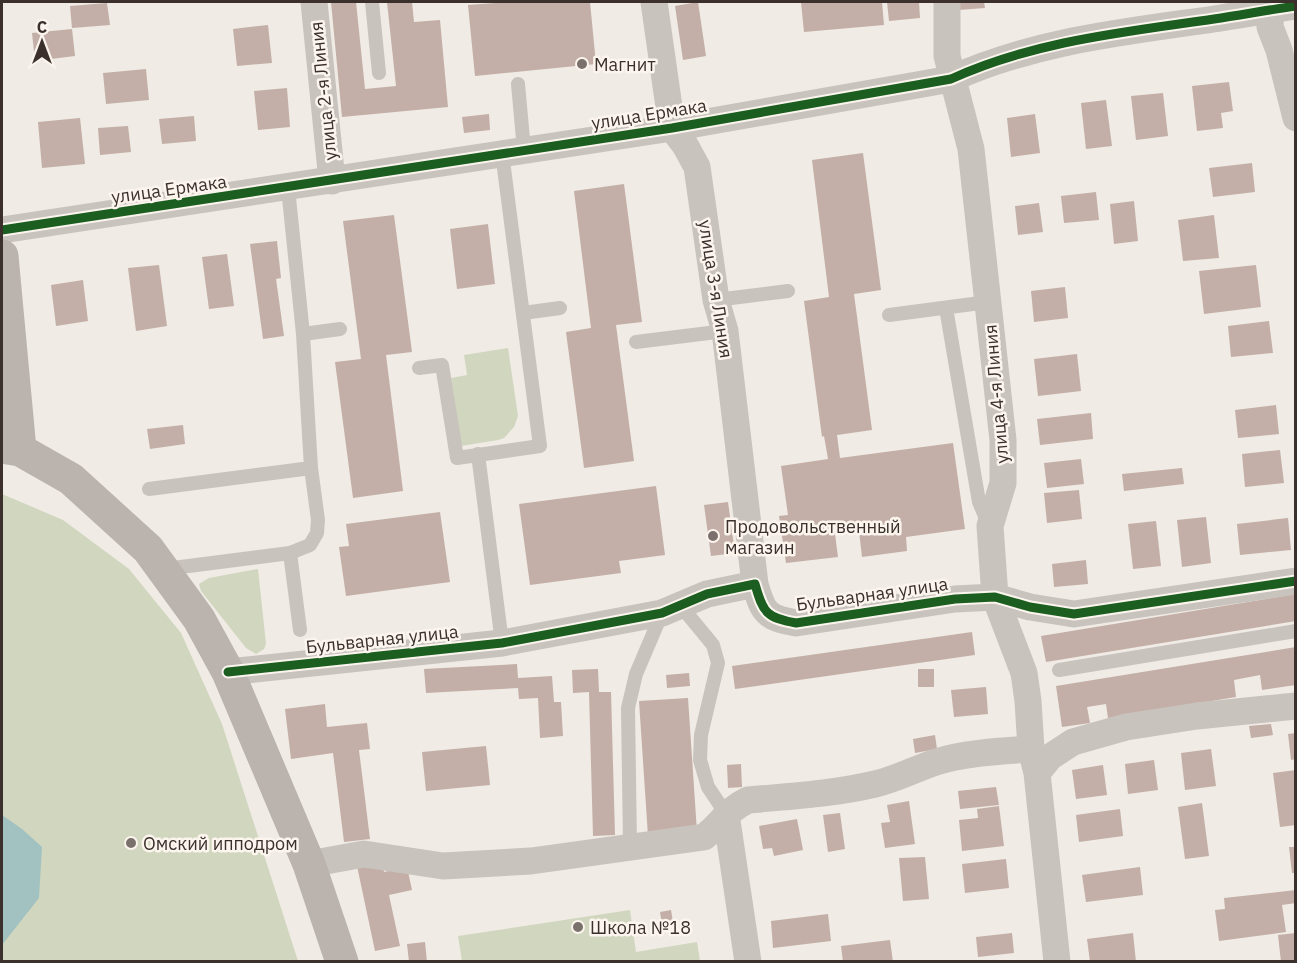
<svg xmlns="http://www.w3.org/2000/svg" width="1297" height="963" font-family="'IBM Plex Sans',sans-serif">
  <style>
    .green { fill: #d1d6bf }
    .water { fill: #a1c2c1 }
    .building { fill: #c3afa7 }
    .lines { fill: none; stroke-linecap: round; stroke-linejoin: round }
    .lane { stroke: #c9c3be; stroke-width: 14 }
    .street { stroke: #c9c3be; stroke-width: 27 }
    .secondary { stroke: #bab3ae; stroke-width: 33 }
    .cycleway-casing { stroke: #fbf5ee; stroke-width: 13 }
    .cycleway { stroke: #1b5e20; stroke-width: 9 }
    .poi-dot { fill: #7a716c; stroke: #fbf5ee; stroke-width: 2 }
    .labels { text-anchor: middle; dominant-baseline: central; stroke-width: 5; stroke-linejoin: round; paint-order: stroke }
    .poi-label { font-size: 18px; fill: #3b302b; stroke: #fbf5ee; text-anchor: start }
    .street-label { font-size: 18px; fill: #3b302b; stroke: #fbf5ee }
  </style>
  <rect width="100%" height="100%" fill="#f0ebe5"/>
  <path class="green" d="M508,348L518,416L514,427L504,438L498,440L461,446L451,378L467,375L464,355Z
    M2,494L63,520L129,569L181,633L222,724L298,961H2Z
    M258,569L266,644L264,649L256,654L246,648L201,591L199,584L209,578Z
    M630,910L636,952L697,942L700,961H462L458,936Z"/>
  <path class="water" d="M2,815L22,829L42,847L39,898L2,945Z"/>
  <path class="building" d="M331,2H356L365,89L396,86L387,2H412L414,22L440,20L448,107L342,117Z
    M509,2H590L596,64L475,76L468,5Z
    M698,2L706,56L683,60L675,6Z
    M801,2H882L884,25L804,32Z
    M887,2H919L920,18L889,21Z
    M957,2H984L985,8L958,10Z
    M107,3L110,25L72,28L70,6Z
    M268,25L272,63L237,66L233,29Z
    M72,29L75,56L35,61L32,33Z
    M146,69L149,100L106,104L103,73Z
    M1229,82L1233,111L1221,113L1223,128L1197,131L1192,86Z
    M287,88L290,127L258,130L254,91Z
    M1163,93L1168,136L1136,140L1131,96Z
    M1106,100L1112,146L1086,149L1081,103Z
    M489,114L490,130L464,133L462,117Z
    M1035,114L1040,153L1011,157L1007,118Z
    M194,116L196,141L162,144L159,119Z
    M80,118L85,164L42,168L38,122Z
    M128,126L131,152L100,155L98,128Z
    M863,153L881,290L854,294L872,430L837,435L840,458L953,443L965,529L906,537L907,551L862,557L859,531L835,534L838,557L786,563L779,516L788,515L781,466L828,459L824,436L822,437L804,301L829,297L812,160Z
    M1252,163L1255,192L1213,197L1209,168Z
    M624,184L642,322L616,325L634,461L584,468L566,332L591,328L574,191Z
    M1096,192L1099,220L1064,223L1061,196Z
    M1134,201L1138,241L1114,244L1110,204Z
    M1039,203L1043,232L1018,235L1015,206Z
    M394,215L412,352L386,355L403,491L353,498L335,362L361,359L343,221Z
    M1214,215L1219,258L1183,261L1178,220Z
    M488,224L495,284L457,289L450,229Z
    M277,241L281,278L276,279L284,336L263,339L250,244Z
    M227,254L234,306L209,309L202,257Z
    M159,265L167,326L136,331L128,268Z
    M1256,265L1261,307L1204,314L1199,271Z
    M83,280L88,321L56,326L51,285Z
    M1065,287L1068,318L1034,322L1031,291Z
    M1269,321L1273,353L1231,357L1228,326Z
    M1077,354L1081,391L1038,396L1034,359Z
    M1276,405L1279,434L1238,438L1235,410Z
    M1091,413L1093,439L1040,445L1037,419Z
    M183,425L185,444L150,449L147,429Z
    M1280,450L1284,483L1245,487L1242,454Z
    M1081,459L1084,484L1047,488L1044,463Z
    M1182,468L1184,484L1124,491L1122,474Z
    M656,486L665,555L619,561L621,573L530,585L519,504Z
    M1079,490L1082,519L1047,523L1044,493Z
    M728,502L735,553L711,556L704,505Z
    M440,512L450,582L346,596L339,547L349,546L346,524Z
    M1206,517L1211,563L1182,567L1177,520Z
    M1288,518L1291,550L1240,555L1237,524Z
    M1156,521L1161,566L1133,569L1128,524Z
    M1086,560L1088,584L1054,587L1052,564Z
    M1296,594V621L1046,662L1041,636Z
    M972,632L975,655L735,689L732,666Z
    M1296,647V685L1262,690L1260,675L1234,680L1236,697L1108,718L1106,704L1087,707L1090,723L1062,727L1056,686Z
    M517,664L518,678L552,676L554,702H561L563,736L540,738L538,698L519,699L518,688L426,693L424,669Z
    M598,669L599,692H611L615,835L593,836L589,692L573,693L572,670Z
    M918,669H934V687H918Z
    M689,673L690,686L667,688L666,675Z
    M986,687L988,714L954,717L951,690Z
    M688,698L697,832L648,836L639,701Z
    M325,704L327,727L367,723L370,749L359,750L370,839L344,842L333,753L291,759L285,709Z
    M1271,724L1273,735L1251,738L1249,726Z
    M1296,733V759L1291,760L1288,734Z
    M935,735L937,749L915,753L913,739Z
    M486,746L490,785L426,791L422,752Z
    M1211,749L1216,786L1185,790L1181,753Z
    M1154,760L1158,790L1128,794L1125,764Z
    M741,764L742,787L728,788L727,765Z
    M1103,765L1107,795L1076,799L1072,770Z
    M1296,770V825L1280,827L1273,773Z
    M996,787L999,805L960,809L958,791Z
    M909,801L915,844L885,848L881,823L890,822L887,805Z
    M1202,803L1209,856L1185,859L1178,807Z
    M999,806L1004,846L962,851L959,820L978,818L977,809Z
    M1120,809L1123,836L1079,842L1076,815Z
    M840,813L845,849L828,852L823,815Z
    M797,819L803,850L774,856L772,848L763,849L759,826Z
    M1289,847H1296V873H1292Z
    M925,857L929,899L903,901L899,858Z
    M1006,859L1009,888L965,893L962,864Z
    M382,861L384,872L407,867L412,890L389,895L400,946L375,951L357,866Z
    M1140,867L1143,895L1086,902L1082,875Z
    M1296,890V903L1282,905L1286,932L1219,941L1215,910L1225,909L1224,898Z
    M671,910L673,922L662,924L660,912Z
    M828,914L831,941L773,948L771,921Z
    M1012,933L1014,953L978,957L976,937Z
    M1133,933L1136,962H1090L1087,939Z
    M1296,933V962H1281L1278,935Z
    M890,940L893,962H843L841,946Z
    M425,942L427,962H409L407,944Z"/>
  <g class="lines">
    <path class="lane" d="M372,2L379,73
      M518,84L524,150
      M716,300L788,291
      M946,308L979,502L988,523
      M523,313L560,308
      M889,315L988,302
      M303,334L340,329
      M636,342L725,331
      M419,368L442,365L457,458L540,446L502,153
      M478,454L502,643
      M149,489L311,468
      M290,553L300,630
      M165,569L290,553L310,545L317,533L318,520L311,468L303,334L288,188
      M680,605L713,645L718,663L701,735L700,760L708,787L726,814
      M1059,670L1296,631
      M630,846L628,708L636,674L662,613"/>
    <path class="street" d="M314,2L332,181
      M654,2L672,128L685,145L697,167L716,300L725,331L755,584
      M947,2V56L971,149L1003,440V483L990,526L995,597L1024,673L1028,701L1031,749L1037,773L1057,962
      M1271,2L1270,27L1279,50L1296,118
      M2,230L672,128L951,79C1034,41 1125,32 1214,19C1241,15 1268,10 1296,6
      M228,672L502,643L662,613L707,594L755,584C763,613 767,618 796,623L955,599L995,597L1030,607L1074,614L1296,581
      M1037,773L1050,757L1073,742L1126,727L1197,716L1296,706
      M726,814L748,962
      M309,864L364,854L443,866L531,861L704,837C722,823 727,810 748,800C791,796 833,794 875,784C897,779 915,769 936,762C963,753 1002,751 1031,749"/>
    <path class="secondary" d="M2,256L20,450
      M2,447L20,450L71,479L148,549L199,619L228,672L309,864L342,962"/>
    <defs>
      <path id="cycleway" d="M2,230L672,128L951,79C1034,41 1125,32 1214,19C1241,15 1268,10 1296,6
        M228,672L502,643L662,613L707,594L755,584C763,613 767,618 796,623L955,599L995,597L1030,607L1074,614L1296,581"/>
    </defs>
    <use href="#cycleway" class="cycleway-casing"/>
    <use href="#cycleway" class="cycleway"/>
  </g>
  <g class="poi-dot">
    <circle cx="582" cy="64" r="6"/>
    <circle cx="713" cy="536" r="6"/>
    <circle cx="131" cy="843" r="6"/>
    <circle cx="578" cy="927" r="6"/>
  </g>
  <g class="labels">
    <g class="poi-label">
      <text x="594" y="64">Магнит</text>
      <text x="725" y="526">Продовольственный<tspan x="725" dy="21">магазин</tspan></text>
      <text x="143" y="843">Омский ипподром</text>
      <text x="590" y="927">Школа №18</text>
    </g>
    <g class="street-label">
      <text transform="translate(323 91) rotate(-96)">улица 2-я Линия</text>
      <text transform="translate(649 114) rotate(-9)">улица Ермака</text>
      <text transform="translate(169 189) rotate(-8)">улица Ермака</text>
      <text transform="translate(716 289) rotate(81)">улица 3-я Линия</text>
      <text transform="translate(996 394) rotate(-95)">улица 4-я Линия</text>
      <text transform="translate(872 594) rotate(-8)">Бульварная улица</text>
      <text transform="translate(382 639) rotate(-6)">Бульварная улица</text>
    </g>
  </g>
  <rect width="1297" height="963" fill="none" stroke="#3b302b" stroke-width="6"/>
  <g transform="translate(42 42)" stroke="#fbf5ee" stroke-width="4.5" paint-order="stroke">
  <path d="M0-4.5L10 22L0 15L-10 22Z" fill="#3b302b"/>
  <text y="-9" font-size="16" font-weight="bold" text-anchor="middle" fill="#3b302b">С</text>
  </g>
</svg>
